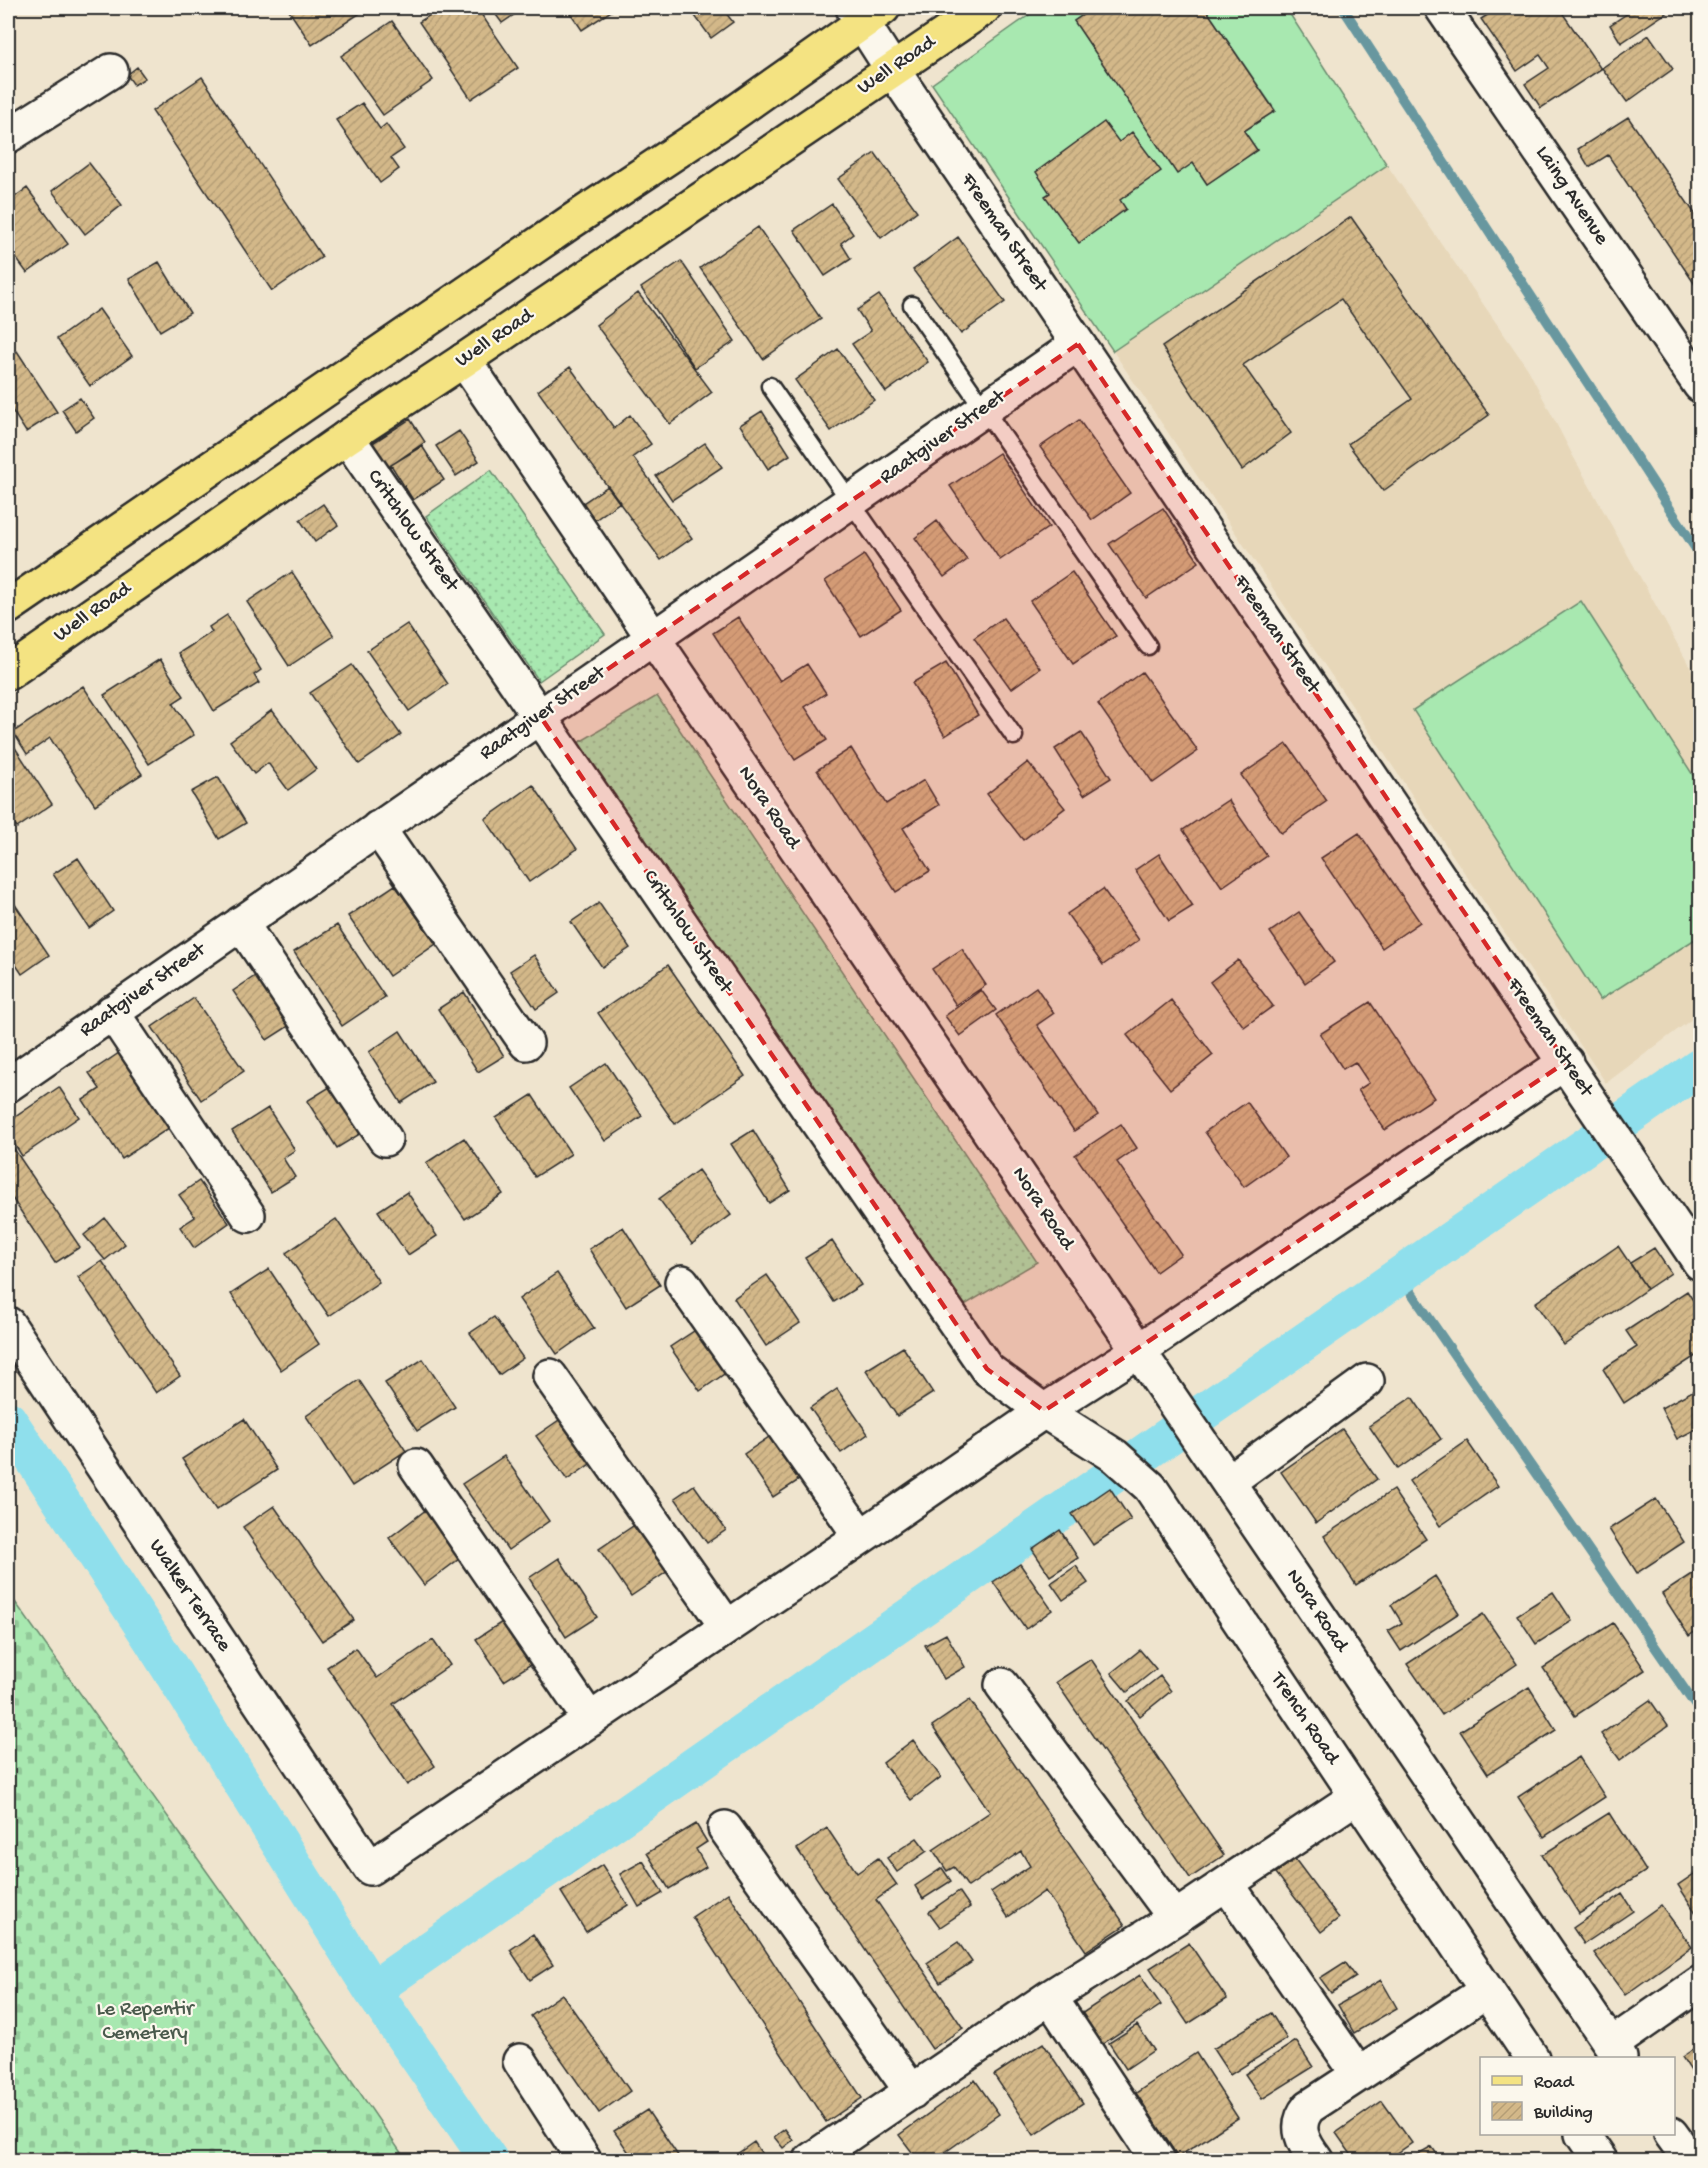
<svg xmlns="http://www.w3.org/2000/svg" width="1708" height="2168" font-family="'Gochi Hand',sans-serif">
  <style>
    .built { fill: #e7d7b9 }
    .grass { fill: url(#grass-dots); stroke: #6a8a6e; stroke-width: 1.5 }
    .cemetery { fill: url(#cemetery-stones); stroke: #6a8a6e; stroke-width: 1.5 }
    .garden { fill: #a8e8b0; stroke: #6a8a6e; stroke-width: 1.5 }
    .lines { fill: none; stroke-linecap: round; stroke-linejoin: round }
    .stream { stroke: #67979f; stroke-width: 10 }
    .canal { stroke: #8fdfec; stroke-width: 38 }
    .building { fill: url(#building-hatch); stroke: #2b2b2b; stroke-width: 1.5 }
    .lane-casing { stroke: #2b2b2b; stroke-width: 21 }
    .street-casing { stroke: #2b2b2b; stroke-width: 38 }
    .secondary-casing { stroke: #2b2b2b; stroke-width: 38 }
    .primary-casing { stroke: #2b2b2b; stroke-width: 38 }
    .lane { stroke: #fbf7ec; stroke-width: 16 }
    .street { stroke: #fbf7ec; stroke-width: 33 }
    .secondary { stroke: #fbf7ec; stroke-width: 33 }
    .primary { stroke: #f4e382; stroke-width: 33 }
    .marked { fill: #d62828; fill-opacity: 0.2; stroke: #d62828; stroke-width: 4.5; stroke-dasharray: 12 8; stroke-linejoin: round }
    .labels { text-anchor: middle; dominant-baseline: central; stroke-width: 4.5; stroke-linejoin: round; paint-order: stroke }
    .street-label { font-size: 21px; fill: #2b2b2b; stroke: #fbf7ec }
    .park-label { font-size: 21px; fill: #4a5a4c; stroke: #fbf7ec }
  </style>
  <defs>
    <pattern id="grass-dots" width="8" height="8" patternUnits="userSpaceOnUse" patternTransform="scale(1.5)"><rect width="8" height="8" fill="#a8e8b0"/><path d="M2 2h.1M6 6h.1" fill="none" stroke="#91c798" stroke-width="1.8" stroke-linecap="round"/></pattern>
    <pattern id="cemetery-stones" width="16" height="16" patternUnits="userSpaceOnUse" patternTransform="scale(1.5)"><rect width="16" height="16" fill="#a8e8b0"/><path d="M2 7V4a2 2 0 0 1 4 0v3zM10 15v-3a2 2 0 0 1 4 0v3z" fill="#91c798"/></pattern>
    <pattern id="building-hatch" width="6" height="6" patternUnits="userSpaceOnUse" patternTransform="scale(1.5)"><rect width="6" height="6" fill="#d3b889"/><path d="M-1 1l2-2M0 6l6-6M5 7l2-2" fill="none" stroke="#b59e76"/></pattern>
  </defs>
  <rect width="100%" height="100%" fill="#efe4ce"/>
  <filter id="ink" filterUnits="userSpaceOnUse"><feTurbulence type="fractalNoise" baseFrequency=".0167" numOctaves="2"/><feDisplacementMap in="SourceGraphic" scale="12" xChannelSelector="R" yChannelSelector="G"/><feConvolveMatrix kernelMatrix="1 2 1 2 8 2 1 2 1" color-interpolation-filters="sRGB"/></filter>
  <g filter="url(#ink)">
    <path class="built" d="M1387,165L1528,369L1573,456L1700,685V1013L1606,1083L1113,351Z"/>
    <path class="grass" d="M491,470L605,634L539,681L426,516Z
      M657,696L1037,1262L958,1309L578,743Z"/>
    <path class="cemetery" d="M8,1592L257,1942L406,2160H8Z"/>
    <path class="garden" d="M1039,8H1093L1074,21L1177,173L1193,163L1207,184L1257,150L1244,131L1275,110L1205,8H1286L1387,165L1113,351L932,84Z
      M1581,601L1700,786V936L1600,1000L1413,710Z"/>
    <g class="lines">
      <path class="stream" d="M1343,8L1700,555
        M1400,1276L1700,1712"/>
      <path class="canal" d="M8,1420L151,1638L372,1990L489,2160
        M372,1990L1700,1067"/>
    </g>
    <path class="building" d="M287,8H368L312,45Z
      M441,8H477L518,68L471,99L419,22Z
      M491,8H524L502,23Z
      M567,8H616L582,30Z
      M706,8H722L733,22L711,38L695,16Z
      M1093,8H1205L1275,111L1244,131L1257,150L1207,184L1193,163L1177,174L1074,21Z
      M1498,8H1559L1601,69L1541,108L1525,84L1549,68L1540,55L1517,71L1481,19Z
      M1629,8H1663L1666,13L1621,43L1610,25L1631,11Z
      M392,21L433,80L383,115L341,56Z
      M1649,35L1673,69L1627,102L1602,68Z
      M137,67L145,78L134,85L127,75Z
      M202,77L322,257L272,291L152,111Z
      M362,103L380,129L386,124L404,149L391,158L399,169L380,183L336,120Z
      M1628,117L1700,221V292L1608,155L1589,167L1578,149Z
      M1104,122L1119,142L1132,132L1161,171L1120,200L1126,209L1079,243L1045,196L1050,193L1036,172Z
      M875,153L917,211L881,238L838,179Z
      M89,163L122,205L85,234L52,191Z
      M27,188L68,244L27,273L8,247V202Z
      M832,204L853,234L841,243L851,259L825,276L794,230Z
      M1351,217L1489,415L1383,491L1348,444L1412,399L1341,299L1243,365L1291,433L1242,470L1162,347Z
      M758,227L821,319L763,359L700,268Z
      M958,237L1005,302L961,334L913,270Z
      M681,261L735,341L695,368L641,288Z
      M159,262L190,313L160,331L129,279Z
      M638,293L712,392L670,424L596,325Z
      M879,295L928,362L886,392L852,344L871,331L857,310Z
      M99,309L132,356L90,386L57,339Z
      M838,349L874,400L831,431L795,380Z
      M17,351L57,412L26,432L8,404V357Z
      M570,367L614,428L630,415L651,444L633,457L692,538L661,560L538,391Z
      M80,398L94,418L76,431L62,410Z
      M762,411L790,455L768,469L740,425Z
      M410,419L425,442L384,470L368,446Z
      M1079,420L1130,493L1092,520L1040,447Z
      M459,431L479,461L456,476L436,446Z
      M705,443L722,467L672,500L656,476Z
      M422,446L444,480L413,500L391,465Z
      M999,453L1049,527L1000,560L950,486Z
      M608,486L620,502L595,520L583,503Z
      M323,504L338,525L315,542L300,520Z
      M1163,508L1199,562L1146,598L1109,544Z
      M937,521L967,560L944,577L915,538Z
      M864,555L901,610L861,636L825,581Z
      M292,572L334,636L289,666L247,602Z
      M1072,572L1116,636L1073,664L1030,601Z
      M227,615L261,670L254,675L259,683L214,711L179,653L212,632L209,627Z
      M738,617L780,681L807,664L826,693L805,707L827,740L795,760L713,633Z
      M1003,618L1040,668L1011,689L974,638Z
      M407,624L448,684L409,711L367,651Z
      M160,659L184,696L173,703L194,735L149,764L104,695Z
      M946,663L978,715L945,736L912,683Z
      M352,665L401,735L359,764L310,693Z
      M1142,672L1198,751L1153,783L1098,704Z
      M83,686L142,774L95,805L50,738L27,754L13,732Z
      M272,710L316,769L288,790L268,763L254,774L230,741Z
      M1081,732L1111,778L1084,795L1055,749Z
      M8,737L52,804L17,828L8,815Z
      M1287,744L1327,801L1281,833L1241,775Z
      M851,748L886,804L924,780L939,805L903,828L930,871L896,892L817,770Z
      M1028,762L1065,808L1023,840L987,794Z
      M218,777L246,823L219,839L191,792Z
      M533,785L577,849L529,882L485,819Z
      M1228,800L1267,856L1222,887L1183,830Z
      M1359,833L1420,922L1382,948L1321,858Z
      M1159,854L1193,906L1169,921L1135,870Z
      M78,858L113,911L89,928L53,874Z
      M395,885L436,944L389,976L348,916Z
      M1103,889L1139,940L1103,965L1067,914Z
      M12,900L49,955L22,974L8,953V903Z
      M599,903L630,948L602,967L571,922Z
      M1299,912L1334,962L1305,983L1270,932Z
      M337,925L385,997L342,1026L294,952Z
      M962,949L986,985L956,1005L932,969Z
      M534,955L559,993L536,1009L510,971Z
      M1238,960L1273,1006L1244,1027L1210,982Z
      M668,965L745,1076L675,1124L598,1013Z
      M258,974L292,1024L267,1040L233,991Z
      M1036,987L1054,1013L1037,1025L1098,1115L1074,1131L996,1015Z
      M981,990L996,1010L960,1036L945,1016Z
      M464,992L504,1056L478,1072L438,1009Z
      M194,998L244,1071L201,1100L152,1027Z
      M1171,1000L1213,1055L1170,1089L1127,1035Z
      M1370,1002L1434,1098L1385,1130L1358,1090L1369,1083L1355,1062L1343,1069L1320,1034Z
      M400,1031L433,1082L401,1103L369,1052Z
      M119,1053L169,1128L122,1159L83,1100L100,1089L89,1073Z
      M606,1063L642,1116L605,1141L569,1088Z
      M333,1085L363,1132L337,1148L307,1101Z
      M59,1087L79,1117L22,1156L8,1134V1122Z
      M532,1095L571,1154L535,1177L496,1118Z
      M1247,1102L1286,1157L1244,1187L1205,1132Z
      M268,1108L295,1150L283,1158L295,1177L271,1192L232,1131Z
      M1121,1124L1137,1148L1117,1162L1181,1254L1156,1272L1075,1155Z
      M753,1130L790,1190L769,1203L731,1144Z
      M464,1138L503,1194L465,1219L426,1163Z
      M8,1140L80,1247L55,1263L8,1192Z
      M698,1170L731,1215L692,1244L659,1199Z
      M199,1181L229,1223L194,1248L180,1227L195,1217L179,1195Z
      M407,1192L437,1236L408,1255L378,1211Z
      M105,1218L125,1244L105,1260L84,1235Z
      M336,1219L379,1282L329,1316L286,1253Z
      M623,1227L660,1285L626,1307L589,1249Z
      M832,1241L861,1285L834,1302L805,1258Z
      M1618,1246L1647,1289L1564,1345L1535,1303Z
      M1654,1248L1671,1273L1647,1289L1630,1263Z
      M102,1261L180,1376L156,1393L78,1277Z
      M269,1269L319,1344L281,1370L231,1294Z
      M557,1273L594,1328L557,1354L519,1299Z
      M767,1275L800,1323L766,1346L734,1298Z
      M1687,1291L1700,1311V1353L1624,1403L1603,1369L1637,1347L1626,1331Z
      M494,1317L523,1358L499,1375L470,1333Z
      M697,1329L727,1372L700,1391L670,1347Z
      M903,1347L933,1393L897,1416L866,1370Z
      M423,1359L455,1407L417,1431L385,1383Z
      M359,1380L406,1451L352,1486L306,1416Z
      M1700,1387V1427L1677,1439L1661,1408Z
      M837,1389L868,1434L841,1453L810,1408Z
      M1412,1397L1441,1439L1398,1469L1369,1426Z
      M562,1418L593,1462L567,1480L536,1436Z
      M244,1419L277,1470L216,1510L182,1459Z
      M1342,1429L1377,1479L1316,1523L1281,1472Z
      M769,1437L799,1480L773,1497L744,1454Z
      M1467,1441L1498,1486L1440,1526L1409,1481Z
      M504,1456L549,1521L508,1550L462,1484Z
      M694,1485L726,1530L707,1543L675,1498Z
      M1110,1488L1131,1520L1093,1545L1072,1514Z
      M1393,1490L1426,1539L1356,1585L1324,1536Z
      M1656,1499L1684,1542L1637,1573L1609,1529Z
      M274,1506L354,1620L322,1641L243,1527Z
      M427,1509L463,1556L424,1585L389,1538Z
      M636,1524L668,1571L631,1596L599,1549Z
      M1060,1530L1078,1558L1050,1576L1032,1549Z
      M559,1558L597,1617L566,1637L529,1578Z
      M1020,1564L1052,1610L1026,1629L993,1582Z
      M1076,1566L1088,1583L1063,1600L1051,1583Z
      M1700,1569V1628L1689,1636L1662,1594Z
      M1435,1576L1459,1613L1401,1651L1388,1631L1402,1623L1391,1605Z
      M1553,1592L1572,1621L1536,1644L1517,1615Z
      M1483,1614L1517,1664L1442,1715L1407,1664Z
      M505,1620L533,1663L504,1681L476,1639Z
      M1613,1623L1645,1670L1575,1716L1543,1668Z
      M946,1634L965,1667L944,1679L925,1645Z
      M433,1640L450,1665L393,1704L435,1766L407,1785L327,1667L356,1648L377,1678Z
      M1140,1650L1156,1669L1127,1692L1111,1673Z
      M1091,1659L1224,1855L1190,1878L1056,1682Z
      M1160,1676L1171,1691L1140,1716L1128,1701Z
      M1529,1687L1556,1730L1488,1774L1460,1731Z
      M970,1700L1125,1925L1086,1951L1045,1891L1008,1917L991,1892L1030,1866L1021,1851L968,1887L954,1867L947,1871L933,1850L990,1812L932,1726Z
      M1650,1700L1668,1726L1620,1760L1601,1734Z
      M913,1740L941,1777L911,1800L883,1763Z
      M1579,1757L1605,1797L1544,1837L1518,1797Z
      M1609,1813L1646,1871L1579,1914L1542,1855Z
      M696,1824L707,1842L696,1849L706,1867L669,1889L647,1853Z
      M827,1828L857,1873L878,1858L897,1885L876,1900L963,2028L932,2049L797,1849Z
      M917,1838L927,1851L897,1872L887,1858Z
      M1295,1859L1339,1918L1321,1932L1276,1873Z
      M643,1861L663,1893L639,1907L620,1874Z
      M602,1865L628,1905L586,1932L561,1892Z
      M942,1868L951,1881L923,1899L915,1886Z
      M1700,1870V1914L1698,1916L1678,1885Z
      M959,1891L970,1907L940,1927L929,1912Z
      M728,1893L862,2098L826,2122L692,1917Z
      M1622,1894L1633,1911L1584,1944L1573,1928Z
      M1661,1905L1692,1947L1625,1995L1594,1953Z
      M533,1934L553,1965L530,1980L510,1950Z
      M958,1942L972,1962L940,1983L927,1963Z
      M1189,1943L1227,1999L1188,2024L1150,1968Z
      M1345,1962L1356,1977L1331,1993L1320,1978Z
      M1140,1975L1161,2005L1101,2045L1081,2014Z
      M1381,1980L1397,2008L1354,2033L1338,2005Z
      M562,1994L630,2091L599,2113L531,2016Z
      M1271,2013L1287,2039L1230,2075L1213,2049Z
      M1137,2025L1154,2050L1126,2069L1109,2043Z
      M1296,2041L1313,2067L1262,2099L1245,2074Z
      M1043,2043L1083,2103L1034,2135L994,2075Z
      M1700,2045V2085L1682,2057Z
      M1196,2053L1238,2118L1178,2157L1136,2093Z
      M975,2080L999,2114L934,2160H918L899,2135Z
      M1382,2101L1412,2143L1387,2160H1355L1336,2133Z
      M647,2110L681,2160H634L614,2131Z
      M785,2129L793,2140L783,2148L774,2137Z
      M754,2142L766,2160H738L734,2156Z
      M1432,2147L1441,2160H1409Z"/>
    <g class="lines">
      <defs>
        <path id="lane" d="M912,305L1148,646
          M770,386L1014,736"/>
        <path id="street" d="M853,8L892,69L1700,1263
          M1442,8L1700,385
          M8,136L111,71
          M464,360L1620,2058
          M378,828L526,1043
          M241,923L385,1139
          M112,1012L248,1215
          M8,1085L1078,344
          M682,1282L861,1537
          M8,1324L370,1868L861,1537L1044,1411L1138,1351L1566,1062
          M550,1376L727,1627
          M416,1466L590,1720
          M1228,1482L1367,1381
          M1002,1685L1175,1918
          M725,1828L912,2092
          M1227,1884L1358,2074
          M1050,1997L1158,2160
          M1611,2045L1700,1983
          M520,2061L584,2160
          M1671,2134L1690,2160
          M811,2160L1050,1997L1175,1918L1356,1797
          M1316,2160C1303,2143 1293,2126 1309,2107L1486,1991"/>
        <path id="secondary" d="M347,437L987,1369L1044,1411L1115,1456L1150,1487L1532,2058
          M1582,2134L1600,2160"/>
        <path id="primary" d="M8,607L569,223L720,123L883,8
          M8,673L347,437L464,360L984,8"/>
      </defs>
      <use href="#lane" class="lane-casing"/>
      <use href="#street" class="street-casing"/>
      <use href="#secondary" class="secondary-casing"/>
      <use href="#primary" class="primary-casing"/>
      <use href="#lane" class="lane"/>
      <use href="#street" class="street"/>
      <use href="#secondary" class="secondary"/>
      <use href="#primary" class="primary"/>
    </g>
  </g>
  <path class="marked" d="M1078,344L1566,1062L1044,1411L987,1369L540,716Z"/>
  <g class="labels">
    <g class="street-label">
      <text transform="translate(897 66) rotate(-34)">Well Road</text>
      <text transform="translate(1571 196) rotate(56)">Laing Avenue</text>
      <text transform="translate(1003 233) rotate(56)">Freeman Street</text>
      <text transform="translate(495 339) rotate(-34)">Well Road</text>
      <text transform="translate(943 438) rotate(-35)">Raatgiver Street</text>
      <text transform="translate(412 531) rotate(55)">Critchlow Street</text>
      <text transform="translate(93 613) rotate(-35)">Well Road</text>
      <text transform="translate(1276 635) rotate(56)">Freeman Street</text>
      <text transform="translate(543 714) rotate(-35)">Raatgiver Street</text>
      <text transform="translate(768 808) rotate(56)">Nora Road</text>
      <text transform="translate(687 932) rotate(56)">Critchlow Street</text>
      <text transform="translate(143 991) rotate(-35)">Raatgiver Street</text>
      <text transform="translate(1549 1038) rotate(56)">Freeman Street</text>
      <text transform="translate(1042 1209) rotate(56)">Nora Road</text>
      <text transform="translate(189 1596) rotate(56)">Walker Terrace</text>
      <text transform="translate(1316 1611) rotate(56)">Nora Road</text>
      <text transform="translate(1304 1719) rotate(56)">Trench Road</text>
    </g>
    <g class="park-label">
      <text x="145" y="2010">Le Repentir<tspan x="145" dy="24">Cemetery</tspan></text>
    </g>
  </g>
  <rect width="1708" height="2168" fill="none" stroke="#fbf7ec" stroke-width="30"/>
  <rect x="15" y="15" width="1678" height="2138" fill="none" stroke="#2b2b2b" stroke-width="2" filter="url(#ink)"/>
  <rect x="1480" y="2057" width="195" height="78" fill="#fbf7ec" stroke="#a8a59f" stroke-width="1.5"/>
  <rect x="1492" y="2076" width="30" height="9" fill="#f4e382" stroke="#a8a59f" stroke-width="1.5"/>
  <text x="1534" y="2087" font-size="18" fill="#2b2b2b">Road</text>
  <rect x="1492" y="2102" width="30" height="18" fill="url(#building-hatch)" stroke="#a8a59f" stroke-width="1.5"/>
  <text x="1534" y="2117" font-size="18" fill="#2b2b2b">Building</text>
</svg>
